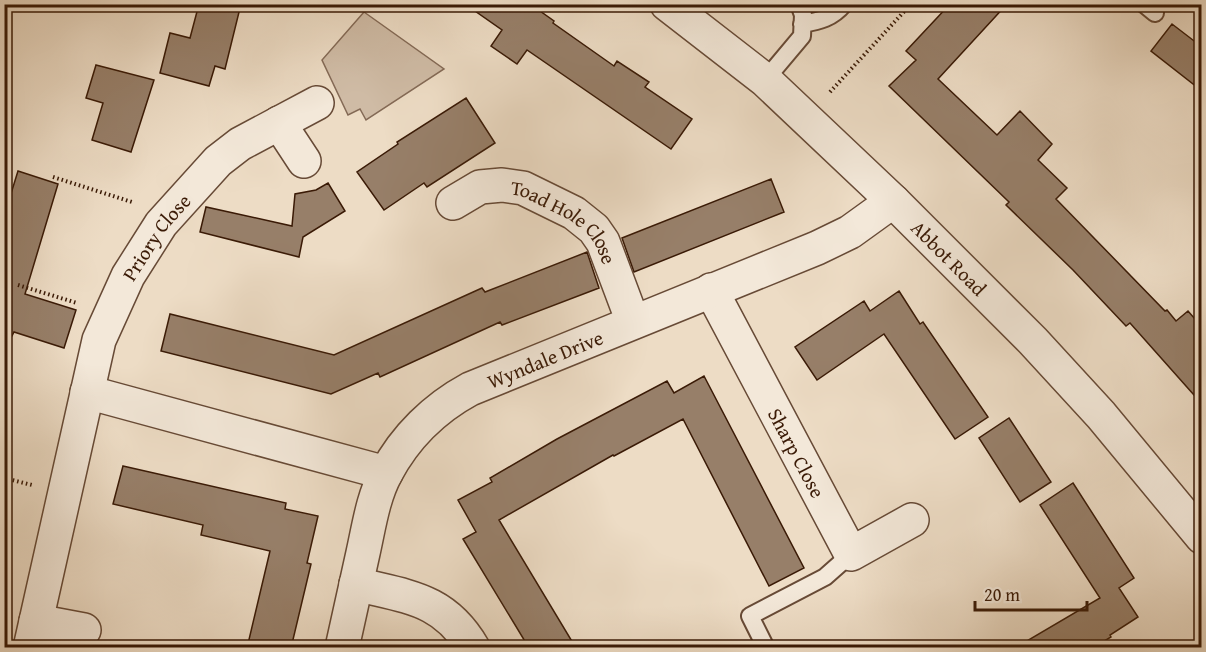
<svg xmlns="http://www.w3.org/2000/svg" width="1206" height="652" font-family="'Gentium Book Plus',serif">
  <style>
    .green { fill: #cfbba5; stroke: #846a56; stroke-width: 1.5 }
    .building { fill: #977f69; stroke: #3a1a06; stroke-width: 1.5 }
    .lines { fill: none; stroke-linecap: round; stroke-linejoin: round }
    .lane-casing { stroke: #674a36; stroke-width: 20 }
    .street-casing { stroke: #674a36; stroke-width: 36 }
    .path { stroke: #3a1a06; stroke-width: 4; stroke-dasharray: 1.5 3; stroke-linecap: butt }
    .lane { stroke: #f3e8d9; stroke-width: 16 }
    .street { stroke: #f3e8d9; stroke-width: 33 }
    .labels { text-anchor: middle; dominant-baseline: central; stroke-width: 4.5; stroke-linejoin: round; paint-order: stroke }
    .street-label { font-size: 20px; fill: #3a1a06; stroke: #f3e8d9 }
  </style>
  <rect width="100%" height="100%" fill="#eddcc5"/>
  <filter id="stains"><feTurbulence type="fractalNoise" baseFrequency=".00333" numOctaves="4"/><feColorMatrix values="0 0 0 0 .2 0 0 0 0 .09 0 0 0 0 .02 0 0 0 .5 -.17"/></filter>
  <radialGradient id="worn" r=".72"><stop offset=".6" stop-color="#630" stop-opacity="0"/><stop offset="1" stop-color="#630" stop-opacity=".3"/></radialGradient>
  <path class="green" d="M364,12L444,69L366,120L360,109L348,115L322,60Z"/>
  <path class="building" d="M199,4H241L225,69L215,66L209,86L160,73L170,33L190,38Z
    M465,4H530L554,21L553,23L614,66L617,61L649,82L645,87L692,119L671,149L527,50L517,64L491,46L502,30Z
    M950,4H1007L938,79L997,135L1020,111L1052,144L1038,160L1067,188L1056,199L1165,311L1167,310L1176,321L1188,311L1202,327V404L1130,323L1126,326L1073,270L1006,205L1009,202L889,86L916,60L906,51Z
    M1172,24L1202,47V91L1151,51Z
    M96,65L154,80L131,152L92,140L103,103L86,98Z
    M466,98L495,143L427,187L424,183L384,210L357,172L398,144L397,142Z
    M18,171L58,184L25,294L76,310L64,348L14,332L12,336L4,335V216Z
    M771,179L784,212L634,272L622,238Z
    M328,183L345,211L303,237L299,257L200,232L206,207L292,226L295,194L316,190Z
    M587,252L599,288L502,325L500,322L380,377L378,373L331,394L161,351L170,314L334,355L482,288L485,292Z
    M899,291L920,324L923,322L988,417L955,439L884,334L817,380L795,347L864,301L870,311Z
    M704,376L804,568L769,586L683,419L614,456L613,455L499,520L576,648H529L463,539L476,532L458,500L492,482L490,478L557,439L667,381L674,393Z
    M1009,418L1051,482L1020,502L979,438Z
    M123,466L286,503L285,509L318,516L307,563L311,564L291,648H247L270,551L201,535L203,525L113,504Z
    M1073,483L1134,578L1119,588L1138,617L1110,635L1111,637L1093,648H1015L1100,598L1040,505Z"/>
  <g class="lines">
    <defs>
      <path id="lane" d="M1144,4L1155,13
        M802,24C820,21 832,18 844,4
        M765,80L802,36L803,15L799,4
        M766,648L750,616L825,577L851,554"/>
      <g id="street">
        <path id="s1" d="M667,4L765,80L893,201L1033,341L1101,415L1202,537"/>
        <path d="M279,123L304,161"/>
        <path id="s2" d="M453,203L480,187L502,185L523,188L574,213L594,229L603,242L633,322"/>
        <path id="s3" d="M711,290L851,554L912,520"/>
        <path d="M87,392L386,473"/>
        <path d="M356,584C407,597 444,598 473,648"/>
        <path d="M36,621L84,630"/>
        <path id="s4" d="M30,648L99,340L128,276L161,224L218,161L240,144L317,103"/>
        <path id="s5" d="M342,648C349,616 356,584 363,553C369,526 373,497 386,473C405,437 435,408 470,389L817,248L850,232L893,201"/>
      </g>
    </defs>
    <use href="#lane" class="lane-casing"/>
    <use href="#street" class="street-casing"/>
    <path class="path" d="M830,92L911,4
      M53,177L132,202
      M18,285L77,303
      M4,478L32,485"/>
    <use href="#lane" class="lane"/>
    <use href="#street" class="street"/>
  </g>
  <g class="labels">
    <g class="street-label">
      <text stroke="none"><textPath href="#s2" startOffset="129">Toad Hole Close</textPath></text>
      <text stroke="none"><textPath href="#s4" startOffset="434">Priory Close</textPath></text>
      <text stroke="none"><textPath href="#s1" startOffset="380">Abbot Road</textPath></text>
      <text stroke="none"><textPath href="#s5" startOffset="382">Wyndale Drive</textPath></text>
      <text stroke="none"><textPath href="#s3" startOffset="184">Sharp Close</textPath></text>
    </g>
  </g>
  <rect width="1206" height="652" fill="none" stroke="#eddcc5" stroke-width="24"/>
  <rect x="6" y="6" width="1194" height="640" fill="none" stroke="#3a1a06" stroke-width="3"/>
  <rect x="12" y="12" width="1182" height="628" fill="none" stroke="#3a1a06" stroke-width="1.5"/>
  <path d="M975 601v9h112v-9" fill="none" stroke="#3a1a06" stroke-width="3"/>
  <text x="984" y="601" font-size="18" fill="#3a1a06" stroke="#f3e8d9" stroke-width="4.5" paint-order="stroke">20 m</text>
  <rect width="100%" height="100%" filter="url(#stains)"/>
  <rect width="100%" height="100%" fill="url(#worn)"/>
</svg>
